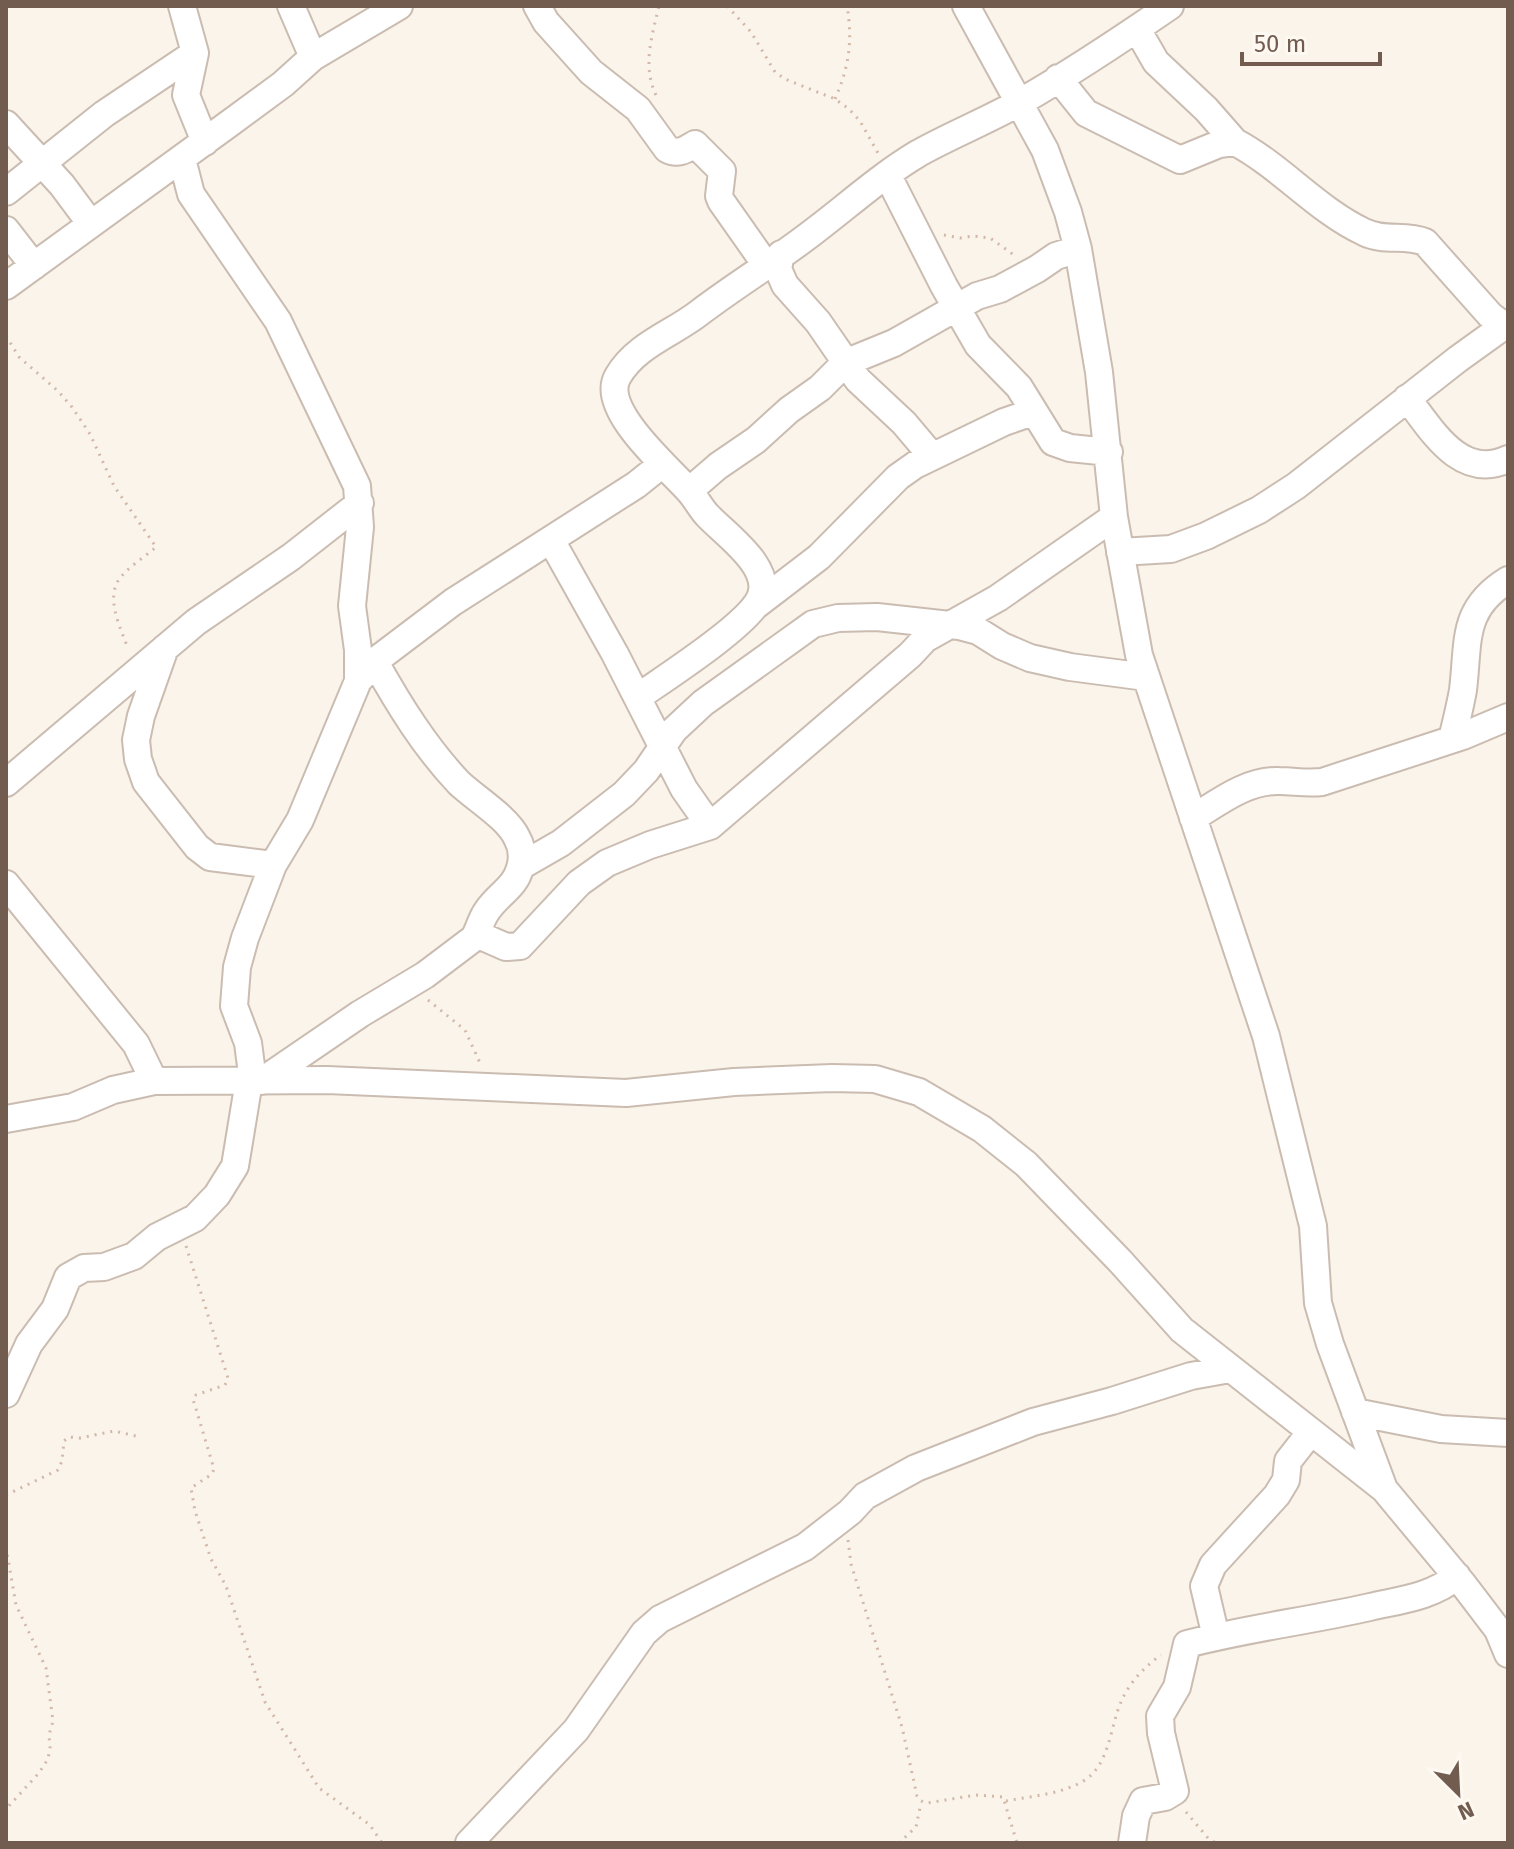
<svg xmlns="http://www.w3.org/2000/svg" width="1514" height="1849" font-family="'Fira Sans',sans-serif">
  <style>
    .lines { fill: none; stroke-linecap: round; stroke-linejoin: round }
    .minor-casing { stroke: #cbbcb1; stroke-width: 30 }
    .path { stroke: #d2b8a8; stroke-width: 3; stroke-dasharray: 2 6; stroke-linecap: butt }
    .minor { stroke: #fff; stroke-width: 26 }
  </style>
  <rect width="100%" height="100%" fill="#faf4ea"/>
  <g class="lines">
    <defs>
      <path id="minor" d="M182,6L195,53L186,95L205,142
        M291,6L313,57
        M537,6L546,22L591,72L638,109L667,149C678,155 685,150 695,144L722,171L719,196L721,201L766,265
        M966,6L1045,150L1068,212L1078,249L1099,372L1114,517L1139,655L1266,1036L1313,1226L1318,1303L1330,1344L1384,1489
        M1137,29L1156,62L1206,109L1235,142
        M1058,78L1086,113L1180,160L1219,144L1235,142C1282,167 1317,210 1364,232C1384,242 1405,234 1425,242L1490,315L1504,326
        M6,124L62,185L91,224
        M182,159L191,194L278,321L357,486L360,527L352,606L358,650V681
        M887,174L944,286L978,345L1019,387L1053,442L1070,448L1109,452
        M6,192L104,114L195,53
        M6,230L34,266
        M781,254L778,269L785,285L818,322L858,380L904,423L931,455
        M6,286L230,123L283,84L313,57L399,6
        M1407,398C1432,430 1460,481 1508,459
        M689,491L718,466L756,440L789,410L820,388L845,363L894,343L977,296L1000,289L1037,269L1056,256L1078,249
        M551,540L615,654L684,789L710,826
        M1120,552L1171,549L1206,536L1259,510L1296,486L1458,359L1508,323
        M755,606L819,557L898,477L915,465L1004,422L1033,412
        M165,648L141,716L136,740L138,759L146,782L197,847L210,857L273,865
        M375,662C399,705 425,747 459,783C476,799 508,818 517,838C522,847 523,858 520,868C515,888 498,894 487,911C481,919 479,930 474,938
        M638,697C665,678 748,625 760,598C774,568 726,535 708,516C701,509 697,500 690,492C670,469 598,409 618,376C636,345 672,334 699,313C737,284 779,259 817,229C851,203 882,175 919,153C953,134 989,120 1022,101C1073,72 1122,39 1170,6
        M1452,739C1456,723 1460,707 1463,690C1469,641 1461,609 1508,580
        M6,783L196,622L291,557L360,503
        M1193,818C1219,802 1247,780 1279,781C1294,781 1306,784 1322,782L1463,736L1508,717
        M521,866L561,843L624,794L646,771L674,730L703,703L813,624L838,618L877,617L959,626L978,631L1002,646L1030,658L1070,667L1146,677
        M6,884L136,1044L154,1081
        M253,1081L248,1043L234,1006L237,967L245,938L273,865L300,820L358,681L379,658L453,602L636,485L661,465
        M262,1081L360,1014L425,975L474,938L481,936L506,947L520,946L579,883L607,863L650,845L710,826L910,655L925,639L998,598L1114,517
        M6,1119L73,1107L113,1090L154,1081L327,1080L626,1093L734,1082L832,1078L875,1079L919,1092L982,1129L1026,1164L1120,1261L1182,1330L1384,1489L1463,1584L1498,1630L1508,1654
        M6,1394L29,1344L55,1309L68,1277L84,1268L104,1267L134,1256L157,1237L195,1218L217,1195L235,1166L249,1081
        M1355,1412L1441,1429L1508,1433
        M1216,1637L1204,1586L1213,1565L1277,1495L1286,1480L1288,1461L1310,1433
        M469,1843L576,1730L644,1633L660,1619L805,1547L850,1512L865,1496L916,1468L1033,1422L1112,1401L1191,1376L1230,1369
        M1132,1843L1136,1816L1143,1801L1165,1797L1175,1791L1161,1733L1160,1716L1177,1687L1187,1644C1247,1628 1309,1621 1370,1607C1400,1600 1432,1597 1457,1576"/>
    </defs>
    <use href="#minor" class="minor-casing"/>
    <path class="path" d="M727,6L751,32L775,72L785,79L835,99L849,109L860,121L879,155
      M656,95C642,66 652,36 659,6
      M835,99C849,67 853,41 847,6
      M944,235L960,238L973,236L990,238L1014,255
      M6,336L19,357L58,391L72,407L90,434L114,486L156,547C145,557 126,568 118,581C106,601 122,631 128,649
      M428,1000L465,1030L480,1063
      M186,1246L228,1378L225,1385L196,1395L193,1399L214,1469L212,1474L191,1488L195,1511L211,1559L226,1586L265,1702L319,1788L370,1825L382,1843
      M6,1495L58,1470L62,1461L64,1441L69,1437L80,1438L114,1431L136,1436
      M848,1540L851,1564L902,1727L917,1796L921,1801L927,1803L976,1795L1003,1797L1017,1843
      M6,1547L16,1605L46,1668L53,1721L49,1735L50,1748L48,1759L39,1773L6,1809
      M1006,1801C1032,1796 1063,1794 1085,1780C1110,1763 1110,1727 1121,1702C1129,1683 1145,1666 1161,1655
      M1186,1812L1208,1838L1216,1843
      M899,1843L916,1827L921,1803"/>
    <use href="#minor" class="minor"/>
  </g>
  <rect width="1514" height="1849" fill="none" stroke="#725c50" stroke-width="16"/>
  <g transform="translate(1458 1793) rotate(156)" stroke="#fdf8f1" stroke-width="6" paint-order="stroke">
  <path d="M0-6L14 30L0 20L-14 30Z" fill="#725c50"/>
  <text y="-12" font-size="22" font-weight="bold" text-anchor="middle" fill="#725c50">N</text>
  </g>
  <path d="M1242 52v12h138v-12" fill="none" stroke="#725c50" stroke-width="4"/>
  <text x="1254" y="52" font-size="24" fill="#725c50" stroke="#fdf8f1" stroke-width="6" paint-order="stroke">50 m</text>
</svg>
